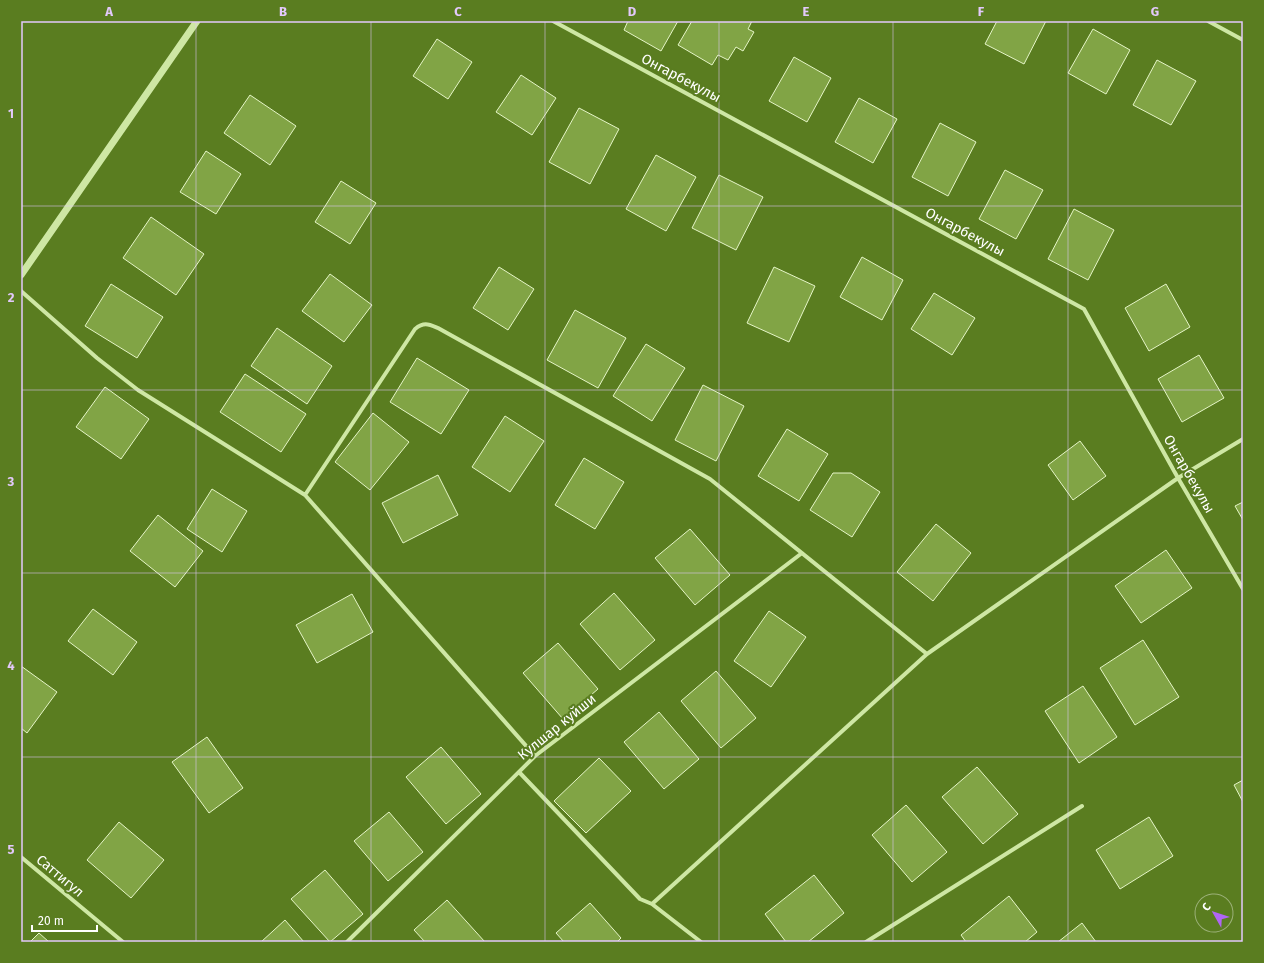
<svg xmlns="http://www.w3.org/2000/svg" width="1264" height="963" font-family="'Fira Sans',sans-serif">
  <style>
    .building { fill: #81a445; stroke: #e5f5c7 }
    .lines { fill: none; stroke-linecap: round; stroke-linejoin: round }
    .minor { stroke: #cee7a4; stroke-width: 4 }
    .tertiary { stroke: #cee7a4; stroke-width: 7 }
    .grid { fill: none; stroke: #e3c9fb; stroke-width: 1; stroke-opacity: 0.55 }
    .labels { text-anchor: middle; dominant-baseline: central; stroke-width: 4; stroke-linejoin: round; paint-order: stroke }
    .street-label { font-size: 14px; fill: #fff; stroke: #5a7d20 }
    .neatline { fill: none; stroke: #e3c9fb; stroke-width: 1.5 }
    .grid-label { font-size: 13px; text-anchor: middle; font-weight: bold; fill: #e3c9fb }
  </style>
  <rect width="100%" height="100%" fill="#5a7d20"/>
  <path class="building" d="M628,21H678L661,51L624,30Z
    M692,21H752L748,29L754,32L743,51L736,47L728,60L718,55L712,65L678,45Z
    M997,21H1046L1024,64L985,44Z
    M1093,29L1130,50L1106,94L1068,73Z
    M437,39L472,62L448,99L413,76Z
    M794,57L831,78L807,122L769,101Z
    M1157,60L1196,81L1171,125L1133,105Z
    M521,75L556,98L532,135L496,112Z
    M250,95L296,126L270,165L224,133Z
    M859,98L897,119L873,163L835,142Z
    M579,108L619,129L590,184L549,162Z
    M940,123L976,142L948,196L912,177Z
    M206,151L241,174L216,214L180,192Z
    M656,155L696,177L666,231L626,209Z
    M1005,170L1043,190L1016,239L979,219Z
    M719,175L763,197L736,250L692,228Z
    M341,181L376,203L350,244L315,222Z
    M1074,209L1114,230L1088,280L1048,259Z
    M151,217L204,254L176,295L123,258Z
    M862,257L903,280L882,320L840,297Z
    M499,267L534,289L508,330L473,308Z
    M774,267L815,286L789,342L747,323Z
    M330,274L372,305L344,342L302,311Z
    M111,284L163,317L137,358L85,326Z
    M1166,284L1190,327L1149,351L1125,308Z
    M934,293L975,318L952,355L911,329Z
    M575,310L626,338L598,388L547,360Z
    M277,328L332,366L307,404L251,366Z
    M646,344L685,368L652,421L613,396Z
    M1199,355L1224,398L1182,422L1158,379Z
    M417,358L469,390L441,434L390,402Z
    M245,374L306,414L281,452L220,412Z
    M703,385L744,406L716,461L675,440Z
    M105,387L149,419L121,459L76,427Z
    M373,413L409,442L370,490L335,462Z
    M505,416L544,441L510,492L472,467Z
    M787,429L828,454L799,501L758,476Z
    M1080,441L1106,476L1073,500L1048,465Z
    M584,458L624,482L595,529L555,505Z
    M833,473H851L880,492L852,537L810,510Z
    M438,475L458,515L403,543L382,503Z
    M212,489L247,511L222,552L187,529Z
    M1243,502V520L1235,506Z
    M158,515L203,551L175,587L130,551Z
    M936,524L971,553L933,601L897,572Z
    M690,529L730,575L695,605L655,558Z
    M1166,550L1192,588L1141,623L1115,586Z
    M614,593L655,640L620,670L580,624Z
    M352,594L373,632L317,663L296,625Z
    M93,609L137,642L113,675L68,641Z
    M769,611L806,637L771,687L734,661Z
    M1143,640L1179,697L1135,725L1100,668Z
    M558,643L598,689L563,719L523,673Z
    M21,666L57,692L27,733L21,728Z
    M716,671L756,718L721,748L681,701Z
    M1083,686L1117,737L1079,763L1045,711Z
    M659,712L699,759L664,789L624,742Z
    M207,737L243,788L209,813L172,762Z
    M441,747L481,794L446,824L406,777Z
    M599,758L631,791L586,833L554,801Z
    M977,767L1018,814L983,844L942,797Z
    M1243,780V802L1234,785Z
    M906,805L947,852L912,882L872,835Z
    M389,812L423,852L388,881L354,841Z
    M1149,817L1173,856L1120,889L1096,850Z
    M119,822L164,860L131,898L87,860Z
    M325,870L363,914L330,942L291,899Z
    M814,875L844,913L808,942H786L765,914Z
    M1009,896L1037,932L1025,942H966L961,935Z
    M447,900L485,942H425L414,930Z
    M590,903L621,938L617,942H564L556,933Z
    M285,920L304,942H261Z
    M1082,923L1096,942H1058Z
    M39,933L49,942H30Z"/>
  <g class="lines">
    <path class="minor" d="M553,21L1084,309L1178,478L1243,589
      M1208,21L1243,40
      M21,291L97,358L138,390L305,495L535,756
      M305,495L415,329C424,322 428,324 438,328L710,479L927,654
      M519,772L640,899L652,904L701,942
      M21,857L123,942
      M652,904L927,654L1178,478L1243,439
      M347,942L535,756L802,553
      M866,942L1082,806"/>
    <path class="tertiary" d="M21,275L197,21"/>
  </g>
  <path class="grid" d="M196,21V942M371,21V942M545,21V942M719,21V942M893,21V942M1068,21V942M21,206H1243M21,390H1243M21,573H1243M21,757H1243"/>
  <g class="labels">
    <g class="street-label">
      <text transform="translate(681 78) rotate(28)">Онгарбекулы</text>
      <text transform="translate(965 232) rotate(28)">Онгарбекулы</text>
      <text transform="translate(1189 474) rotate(60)">Онгарбекулы</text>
      <text transform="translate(557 727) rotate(-39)">Кулшар куйши</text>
      <text transform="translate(60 876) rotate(40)">Саттигул</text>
    </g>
  </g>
  <rect width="1264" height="963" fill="none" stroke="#5a7d20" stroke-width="44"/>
  <g transform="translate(1214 913) rotate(309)"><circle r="19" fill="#5a7d20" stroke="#9cb179"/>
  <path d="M0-3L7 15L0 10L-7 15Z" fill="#b065f4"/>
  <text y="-6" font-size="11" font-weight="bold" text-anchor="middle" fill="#ffffff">С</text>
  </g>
  <path d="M32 925v6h65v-6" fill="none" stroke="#ffffff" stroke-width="2"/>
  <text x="38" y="925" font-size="12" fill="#ffffff" stroke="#5a7d20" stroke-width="3" paint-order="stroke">20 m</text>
  <rect x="22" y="22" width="1220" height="919" class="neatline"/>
  <g class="grid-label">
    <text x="109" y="16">A</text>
    <text x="283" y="16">B</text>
    <text x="458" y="16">C</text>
    <text x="632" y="16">D</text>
    <text x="806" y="16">E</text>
    <text x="981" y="16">F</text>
    <text x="1155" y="16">G</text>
    <text x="11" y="118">1</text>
    <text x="11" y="302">2</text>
    <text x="11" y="486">3</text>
    <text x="11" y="670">4</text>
    <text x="11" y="854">5</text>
  </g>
</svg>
